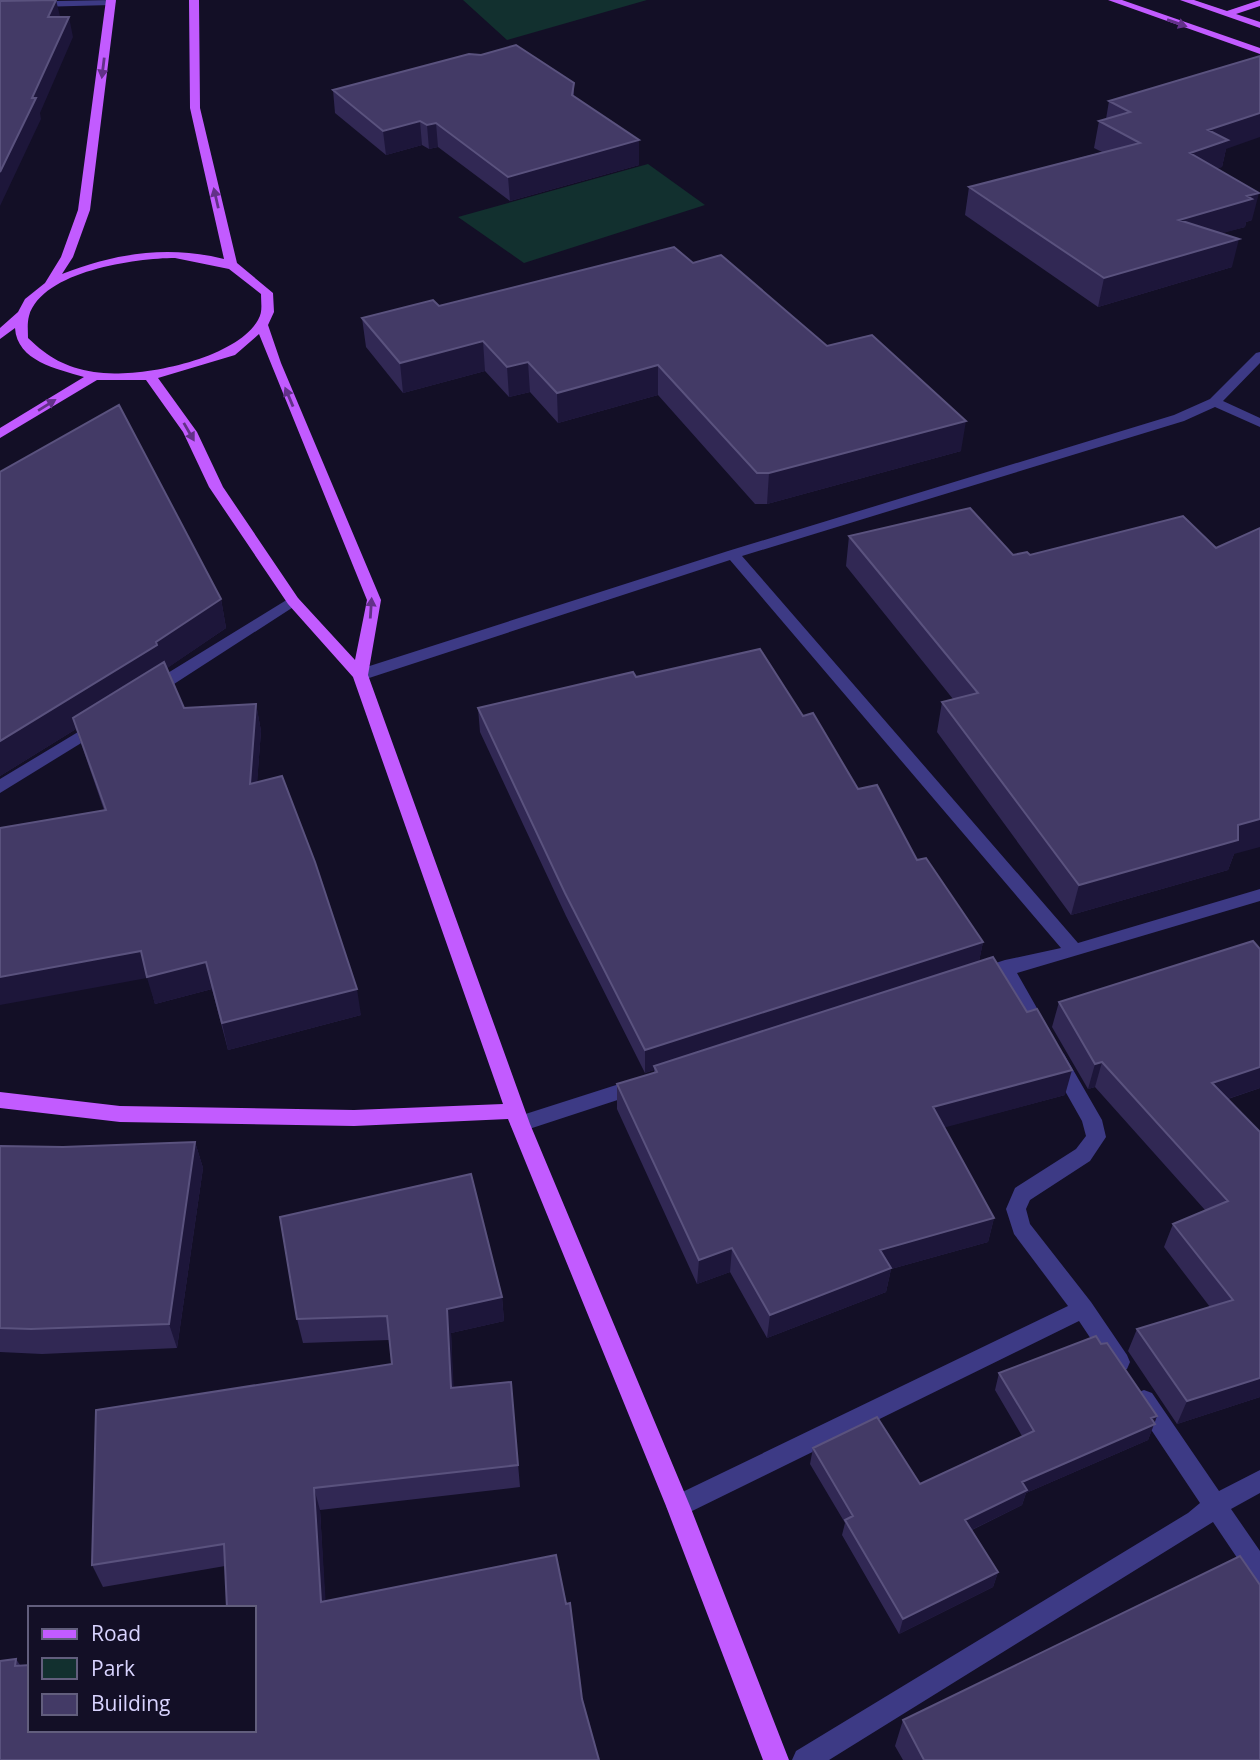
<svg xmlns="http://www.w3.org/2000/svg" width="1260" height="1760" font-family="'Open Sans',sans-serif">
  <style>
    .green { fill: #12302f }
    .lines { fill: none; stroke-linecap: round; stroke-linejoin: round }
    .minor { fill: #3d3a85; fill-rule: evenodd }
    .major { fill: #c25bff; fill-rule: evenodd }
    .wall { fill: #312854 }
    .shaded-wall { fill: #1d163a }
    .building { fill: #433a66; stroke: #5a527e; stroke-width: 2 }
    .oneway { fill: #623188 }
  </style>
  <rect width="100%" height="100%" fill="#130f26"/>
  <path class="green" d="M463,0H647L507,40Z
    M648,164L705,205L524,263L458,217Z"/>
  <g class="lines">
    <path class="minor" d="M114,0L116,2L111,5L0,8V2Z
      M1260,352V363L1223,401L1260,418V427L1215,407L1184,421L742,556L1078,943L1260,889V901L1017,973L1050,1031L1048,1036L1041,1038L1034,1036L1001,977L978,983L971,981L969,976L971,971L1005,960L1061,948L730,560L366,679L360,680L352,675L354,671L728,551L1174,415L1210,399L1256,353Z
      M293,596L298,598L300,601L298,604L157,695H145L143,691L145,687Z
      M98,720L104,721L106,725L104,729L0,793V779Z
      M1057,1051L1064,1054L1102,1120L1106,1137L1090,1161L1030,1200L1026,1209L1030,1224L1091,1302L1127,1355L1130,1362L1127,1369L1119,1372L1111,1369L1079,1321L686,1514L678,1517L670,1514L666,1506L670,1498L1068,1306L1014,1234L1006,1209L1015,1188L1076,1149L1086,1136L1082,1121L1047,1059L1050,1054Z
      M638,1078L645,1081L648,1086L645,1091L520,1132L513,1130L510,1124L513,1118Z
      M1144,1390L1152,1393L1219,1491L1260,1470V1493L1231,1509L1260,1551V1584L1252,1580L1213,1522L829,1760H792L796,1751L1188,1513L1200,1503L1136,1407L1133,1400L1136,1393Z"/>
    <path class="major" d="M106,0H116L90,210L73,257L62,274C116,253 168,245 224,259L190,108L189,0H199L200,108L237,263L273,293L274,312L268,325L281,363L381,600L368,675L530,1124L690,1506L789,1760H763L666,1506L508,1119L354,1126L120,1122L0,1108V1092L120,1106L354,1110L503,1104L353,677L288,604L209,487L183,432L146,380H97L0,438V428L84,377C57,369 17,361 15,328L0,339V328L18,312L25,299L45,283L61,257L78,210ZM175,258L229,269L261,294C261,304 263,312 258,320C235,360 137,379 94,372C65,367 49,358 28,338C28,331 27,323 29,316C42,271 136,258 175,258ZM259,334L367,600L355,660L298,598L223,487L197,432L158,378L235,355Z
      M1108,0H1122L1260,48V54Z
      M1180,0H1194L1227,11L1260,0V6L1236,14L1260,22V28Z"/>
  </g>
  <path class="wall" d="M574,83V97L639,140V165L510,201L438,147L429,149L422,145L386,155L335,113L333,90Z
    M1109,101L1226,149L1222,167L1217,168L1252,220L1246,222L1245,227L1221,233L1232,267L1098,307L965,215L969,187L1102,152L1094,148L1099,121L1106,119Z
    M693,263L827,346L961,451L767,504H755L658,395L558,423L530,392L509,397L485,371L403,393L366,347L362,318Z
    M0,472L221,599L226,628L167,668L184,708L256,704L261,731L257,782L361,1015L228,1050L212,989L155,1004L104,810L76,729L0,776Z
    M849,536L1234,854L1228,870L1071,915L937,732L942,702L953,699L846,566Z
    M636,677L803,716L858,789L917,860L983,942L979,961L1065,1095L944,1127L994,1218L988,1242L891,1269L886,1292L767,1338L730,1272L697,1284L617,1109V1084L654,1073V1070L645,1073L566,916L480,732L478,708Z
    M1059,1002L1260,1088L1228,1099L1260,1132V1397L1177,1424L1128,1351L1137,1329L1210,1307L1164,1247L1173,1224L1205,1210L1095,1087L1088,1089L1052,1027Z
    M195,1142L203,1168L177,1348L42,1354L0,1352V1146L63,1147Z
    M471,1174L502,1297L504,1321L451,1333L453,1388L511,1382L520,1487L320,1510L325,1601L556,1555L566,1604L570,1603L582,1699L599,1760H0V1661L16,1659L20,1665H30V1730H254V1608H227L225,1566L103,1587L92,1565L96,1410L392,1364L389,1340L303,1343L297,1319L280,1217Z
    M1101,1344L1157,1416L1148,1440L1026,1493L1022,1505L972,1530L998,1572L993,1587L899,1634L842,1535L845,1523L810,1464L813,1448L920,1484L1022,1436L995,1390L999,1373Z
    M903,1720L1260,1760H903L895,1746Z"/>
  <path class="shaded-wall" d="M56,0L61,20L48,17Z
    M69,17L73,37L40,113L41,119L0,206V172Z
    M1260,113V137L1226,149L1222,167L1184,179L1190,153L1208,130Z
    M420,121L422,145L386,155L383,131Z
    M436,123L438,147L429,149L427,125Z
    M639,140V165L510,201L508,177Z
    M1259,193L1252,220L1246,222L1245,227L1173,247L1179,220Z
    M1239,239L1232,267L1098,307L1104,278Z
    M483,341L485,371L403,393L400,363Z
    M528,362L530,392L509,397L507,367Z
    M658,365V395L558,423L557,393Z
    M966,421L961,451L767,504L769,473Z
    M221,599L226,628L163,671L73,718L76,729L0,776V741L156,642Z
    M256,704L261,731L255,811L250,784Z
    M1260,819V847L1234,854L1228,870L1071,915L1079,885L1238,825Z
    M983,942L978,966L654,1066V1070L645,1073V1050Z
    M141,951L206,962L212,989L155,1004L147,978L0,1005V977Z
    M357,989L361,1015L228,1050L222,1023Z
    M1102,1062L1095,1087L1088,1089L1095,1064Z
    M1260,1067V1088L1203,1107L1212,1083Z
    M1072,1070L1065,1095L928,1132L933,1107Z
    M195,1142L203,1168L177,1348L169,1324Z
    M994,1218L988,1242L891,1269L886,1292L767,1338L770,1315L880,1250Z
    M732,1248L730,1272L697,1284L699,1260Z
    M502,1297L504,1321L451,1333L455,1412L451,1388L447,1309Z
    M1260,1378V1397L1177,1424L1187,1401Z
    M1157,1416L1148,1440L1026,1493L1022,1505L961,1535L965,1520L1022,1482L1151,1418Z
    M314,1488L320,1510L327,1623L321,1602Z
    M998,1572L993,1587L899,1634L903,1619Z"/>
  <path class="building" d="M56,0L48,17H69L32,98H36L0,172V1Z
    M516,45L574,83L572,95L639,140L508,177L436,123L427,125L420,121L383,131L333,90L469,54L481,55Z
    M1260,56V113L1208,130L1228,140L1190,153L1259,193L1247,196L1252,199L1179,220L1239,239L1104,278L969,187L1140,143L1099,121L1130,112L1109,101Z
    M674,247L693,263L721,255L827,346L872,335L966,421L769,473H757L658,365L557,393L528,362L507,367L483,341L400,363L362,318L433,300L439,306Z
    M119,405L221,599L156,642L157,645L0,741V472Z
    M970,508L1013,555L1027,552L1030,555L1183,516L1216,548L1260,528V819L1238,825V840L1079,885L942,702L978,693L849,536Z
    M760,649L803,716L813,713L858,789L877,785L917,860L926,858L983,942L645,1050L565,893L478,708L633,672L636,677Z
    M164,662L184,708L256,704L250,784L282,776L315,862L357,989L222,1023L206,962L147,977L141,951L0,977V828L106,810L73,718Z
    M1253,941L1260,949V1067L1212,1083L1260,1132V1378L1187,1401L1137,1329L1233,1300L1173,1224L1228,1201L1102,1062L1095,1064L1059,1002Z
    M993,957L1027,1012L1037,1009L1072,1070L933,1107L994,1218L880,1250L891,1268L770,1315L732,1248L699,1260L617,1084L657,1072L654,1066Z
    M195,1142L169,1324L31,1329L0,1328V1146L63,1147Z
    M471,1174L502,1297L447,1309L451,1388L511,1382L518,1465L314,1488L321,1602L556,1555L566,1604L570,1603L582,1699L599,1760H0V1661L16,1659L15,1666L30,1665V1730H254V1608H227L224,1544L92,1565L96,1410L392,1364L387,1316L297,1319L280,1217Z
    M1096,1336L1101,1344L1107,1343L1157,1416L1151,1418L1155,1424L1022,1482L1027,1490L965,1520L998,1572L903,1619L845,1520L853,1516L813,1448L877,1417L920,1484L1034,1431L999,1373Z
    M1240,1556L1260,1585V1760H924L903,1720Z"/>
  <defs><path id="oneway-solid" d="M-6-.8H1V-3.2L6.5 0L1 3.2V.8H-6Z" transform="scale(1.75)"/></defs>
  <g class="oneway">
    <use href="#oneway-solid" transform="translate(1177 23) rotate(19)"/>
    <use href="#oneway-solid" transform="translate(103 68) rotate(97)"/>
    <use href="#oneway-solid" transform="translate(216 198) rotate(-103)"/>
    <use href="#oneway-solid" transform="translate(289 397) rotate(-113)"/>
    <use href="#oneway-solid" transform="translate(47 405) rotate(-32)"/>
    <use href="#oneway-solid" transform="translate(189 432) rotate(60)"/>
    <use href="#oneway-solid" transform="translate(371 608) rotate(-86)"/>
  </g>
  <rect x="28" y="1606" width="228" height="126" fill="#130f26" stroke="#625e7d" stroke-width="2"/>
  <rect x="42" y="1629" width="35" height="10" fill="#c25bff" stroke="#625e7d" stroke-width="2"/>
  <text x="91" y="1641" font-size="21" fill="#d9d4ff">Road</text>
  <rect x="42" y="1658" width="35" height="21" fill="#12302f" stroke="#625e7d" stroke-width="2"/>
  <text x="91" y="1676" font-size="21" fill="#d9d4ff">Park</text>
  <rect x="42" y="1694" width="35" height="21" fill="#433a66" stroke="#625e7d" stroke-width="2"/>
  <text x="91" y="1711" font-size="21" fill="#d9d4ff">Building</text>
</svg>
